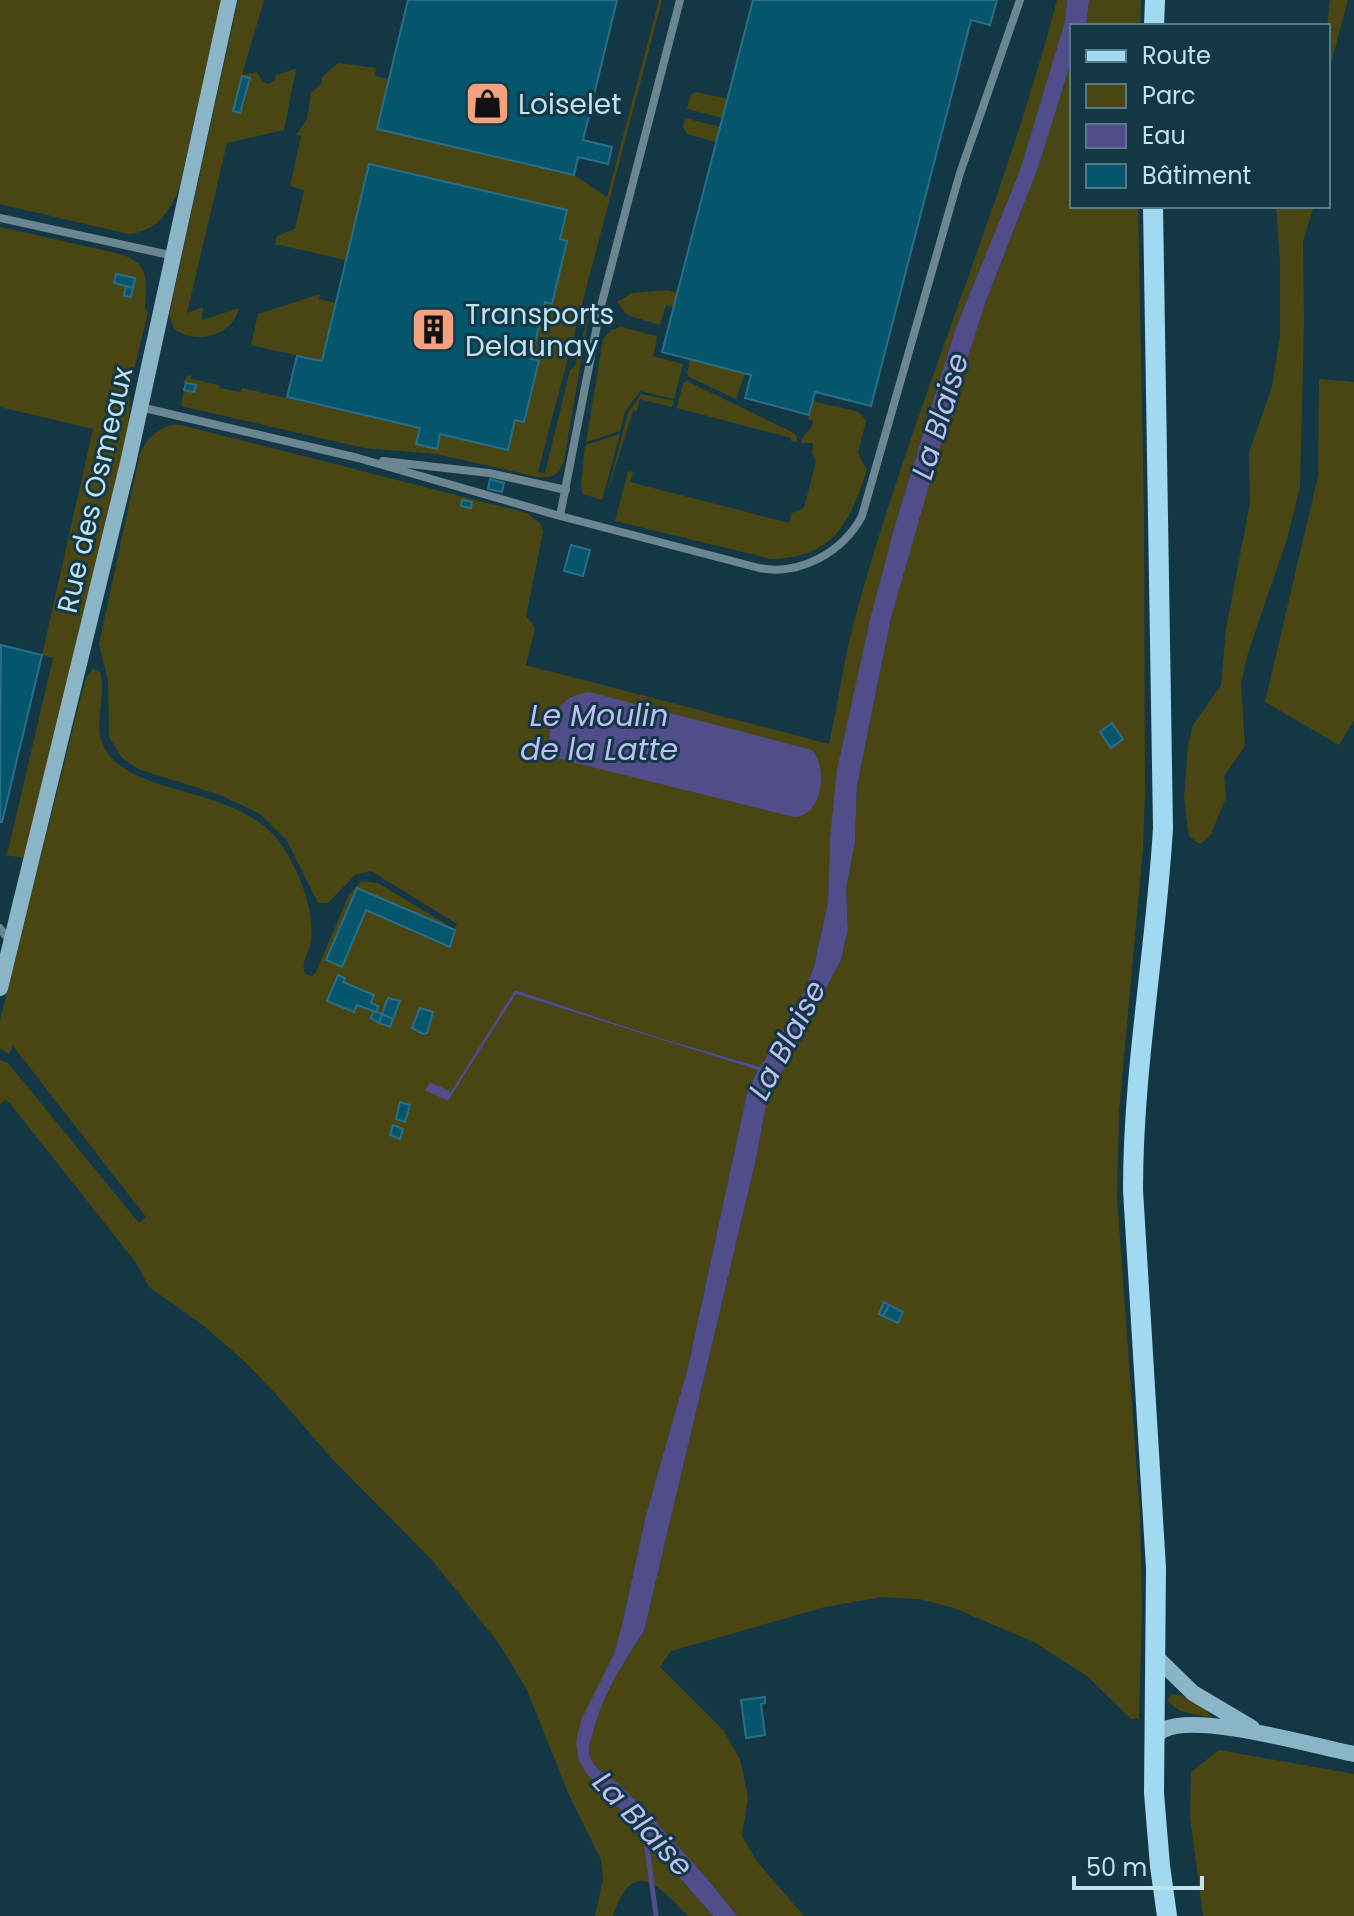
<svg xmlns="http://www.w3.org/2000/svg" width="1354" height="1916" font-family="Poppins,sans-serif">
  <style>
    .green { fill: #4a4613; fill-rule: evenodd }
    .water { fill: #514d8a }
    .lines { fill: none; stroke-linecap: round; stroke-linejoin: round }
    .stream { stroke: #514d8a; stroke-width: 5 }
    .building { fill: #05566d; stroke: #296e87; stroke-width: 2 }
    .service { stroke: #6b8691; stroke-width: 8 }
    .secondary { stroke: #89b5c7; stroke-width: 16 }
    .primary { stroke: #a1d9f0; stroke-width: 20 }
    .labels { text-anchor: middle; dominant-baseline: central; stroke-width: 6; stroke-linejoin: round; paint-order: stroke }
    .poi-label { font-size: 28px; fill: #c0e1ee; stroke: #133744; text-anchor: start }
    .street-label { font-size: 28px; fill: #c0e1ee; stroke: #133744 }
    .water-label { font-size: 30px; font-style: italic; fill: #bebdf4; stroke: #133744 }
  </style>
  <rect width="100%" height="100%" fill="#133744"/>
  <path class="green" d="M0,0H222L179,188C170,212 156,232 128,234L0,204Z
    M238,0H264L242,75L257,72L263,82L269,84L275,80L276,75L296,69L284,130L227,143L187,313L203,307L202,320L239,308C233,336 196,345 174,329L169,315Z
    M659,0H662L538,472L545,473L570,370L575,366L590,309L564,460C559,475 554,478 538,477L436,454L364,448L181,406L184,390L195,392L196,385L183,382L187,376L191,375V379L219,385L220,388L240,392L242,388L420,428L417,444L436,449L440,434L508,450L515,420L524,421L539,361L531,359L545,302L552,304L567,241L560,239L567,210L369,164L346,260L275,244L277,236L295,229L304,190L290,186L301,136L296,135L307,119L311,93L321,84L322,77L338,63L376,68L375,76L389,79L377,129L574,175L607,197Z
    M1057,0H1067L1065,21L1020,170L955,330L895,525L851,713L830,838L828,903L813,970L792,1017L760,1067L660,1038L515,990L449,1100L516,994L758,1070L747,1093L688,1367L646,1515L622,1625L614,1654L581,1720L587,1774L628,1818L713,1916H688C657,1884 633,1856 613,1916H595L603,1879L601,1860L569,1795L527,1690L500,1645L432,1560L333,1460L273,1391L243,1360L204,1326L149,1287L137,1264L9,1102L4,1100L0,1105V1060L8,1063L139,1223L146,1217L13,1046L9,1054L0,1049V1020L81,696L87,676L93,669L100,672C107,695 93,723 103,745C127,799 242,783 283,847C299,872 315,910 311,940C310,952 300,962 305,974L312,976L316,972L349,895L361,881L378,883L454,929L457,924L371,871L355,875L328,903H318L287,841L260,814L220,795L138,769L122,758L109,737L108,681L99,644L140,453C148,437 162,423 181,425L527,513L540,523L543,532L526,616L535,628L526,665L829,744C839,698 845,651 858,607C915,402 1003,206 1057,0Z
    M1089,0H1141L1140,26H1086Z
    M1330,0H1348L1328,74L1327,26Z
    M1072,59V206H1138L1144,513L1145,790L1143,848L1119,1111L1117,1197L1140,1514L1142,1609L1139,1718L1131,1719L1087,1676L1034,1642L954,1608L919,1599L882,1597L825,1607L671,1651L660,1667L724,1731L740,1760L748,1797L742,1836L758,1863L804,1916H737C702,1870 663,1829 622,1787C612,1777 591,1769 589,1753C588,1744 592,1737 594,1729C604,1692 624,1662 644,1631L756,1159L767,1100L841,960L848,929L846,889L855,842L857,786L891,618L954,399L986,301L1039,165Z
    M696,92L728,99L723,118L687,109L691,94Z
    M685,118L720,127L716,142L687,134L683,126Z
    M1276,206H1314L1303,241L1304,323L1300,486L1287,539L1248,653L1241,683L1245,746L1224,776L1226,798L1211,834L1202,843H1198L1190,837L1188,831L1184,798L1188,746L1193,725L1221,685L1226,629L1250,503L1249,452L1272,387L1280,335V262Z
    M0,227L120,254C151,263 146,282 145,309L148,312L130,388L129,425L31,836L23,858L7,855L53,658L42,655L93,429L0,407ZM116,274L135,279L130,297L124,296L126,286L114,283Z
    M668,290L678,293L674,307L666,305L660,325L627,315L617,302L632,293Z
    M320,294L319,299L336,303L322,361L251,345L258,314Z
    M621,327L657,336L653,356L683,364L674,399L640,391L625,412L620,431L586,442L603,339L611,330Z
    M690,359L745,373L736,399L689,377L687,373Z
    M1319,379L1354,382V720L1339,745L1265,702L1318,476Z
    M687,381L794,433L797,437V442L791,441V438L677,408L683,383Z
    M641,394L674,401L672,407L640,399L637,411H633L607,493L628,413Z
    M813,401L859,412L866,421L858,453L867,470C850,522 834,558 771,559L615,521L628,471L633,472L630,482L789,523L792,513L804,508L816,461L812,453L813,443H801L802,438L812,427L813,421L808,419Z
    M620,434L602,500L583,494L581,487L585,445Z
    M1171,1694C1186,1695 1204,1705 1212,1718L1180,1711L1167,1701Z
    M1219,1750L1354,1774V1916H1203L1190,1817L1191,1772Z"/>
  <path class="water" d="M1067,0H1089L1086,26H1072V59L1039,165L986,301L954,399L891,618L857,786L855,842L846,889L848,929L841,960L767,1100L756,1159L644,1631C624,1662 604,1692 594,1729C592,1737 588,1744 589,1753C591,1769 612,1777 622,1787C663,1829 702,1870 737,1916H713L628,1818L587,1774L579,1761L576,1743L581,1720L614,1654L622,1625L646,1515L688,1367L747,1093L758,1070L516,994L448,1101L425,1090L430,1082L451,1092L515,990L660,1038L760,1067L792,1017L813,970L828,903L830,838L837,770L870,620L895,525L955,330L1020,170L1065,21Z
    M589,692L812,750C828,768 823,816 794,817L556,758L550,753C547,723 556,696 589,692Z"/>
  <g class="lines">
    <path class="stream" d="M645,1832L656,1916"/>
  </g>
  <path class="building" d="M408,0H617L583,140L612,147L608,164L578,157L574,175L377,129Z
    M753,0H997L990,25L971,20L871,406L815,392L809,415L745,398L751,375L662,352Z
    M242,76L250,78L240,113L233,111Z
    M369,164L567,210L560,239L567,241L552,304L545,302L531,359L539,360L524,422L515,420L508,450L440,434L437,449L416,444L420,428L287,397L297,356L322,361Z
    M116,274L135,278L133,288L114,283Z
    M126,286L133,288L131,297L124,296Z
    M186,383L196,385L194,392L184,390Z
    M490,479L504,483L502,492L488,489Z
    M462,500L472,502L471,508L461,506Z
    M571,545L590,550L583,576L564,571Z
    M1,645L42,655L2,822H0Z
    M1112,723L1123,739L1111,748L1100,732Z
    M357,888L455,930L450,947L366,910L342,967L326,960Z
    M338,975L345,978L343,982L374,995L371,1003L378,1006L376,1012L357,1005L354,1012L327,1001Z
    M388,998L400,1001L393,1019L382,1014Z
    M420,1008L433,1012L427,1033L423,1034L412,1028Z
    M374,1011L382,1014L379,1023L371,1018Z
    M382,1014L393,1019L390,1027L379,1023Z
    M400,1102L410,1105L405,1122L396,1119Z
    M393,1125L403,1129L400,1139L390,1135Z
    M884,1302L889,1305L883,1316L879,1314Z
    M889,1305L903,1312L898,1323L883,1316Z
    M765,1697V1703L761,1704L765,1735L746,1738L741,1700Z"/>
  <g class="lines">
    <path class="service" d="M680,0L600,310L560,516L759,568C800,576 843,552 862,516L960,173L1020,0
      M0,218L174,256
      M140,407L358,458L560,516
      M383,461L489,473L566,490
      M0,928L11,943"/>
    <path class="secondary" d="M0,988L128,463L229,0
      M1154,1655L1193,1693L1252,1728
      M1153,1745C1155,1738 1157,1733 1163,1730C1198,1712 1313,1746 1354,1754"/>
    <path class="primary" d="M1154,26L1155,0
      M1153,206L1163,828C1156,949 1133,1068 1133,1190L1156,1568L1154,1793L1160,1866L1167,1916"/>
  </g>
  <defs>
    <symbol id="shop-square" viewBox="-11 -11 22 22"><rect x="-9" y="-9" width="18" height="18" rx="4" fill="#f1a17d" stroke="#133744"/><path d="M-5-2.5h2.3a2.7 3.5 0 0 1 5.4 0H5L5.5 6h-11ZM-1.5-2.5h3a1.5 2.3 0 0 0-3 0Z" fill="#111"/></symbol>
    <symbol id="building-square" viewBox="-11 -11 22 22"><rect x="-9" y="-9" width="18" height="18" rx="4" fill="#f1a17d" stroke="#133744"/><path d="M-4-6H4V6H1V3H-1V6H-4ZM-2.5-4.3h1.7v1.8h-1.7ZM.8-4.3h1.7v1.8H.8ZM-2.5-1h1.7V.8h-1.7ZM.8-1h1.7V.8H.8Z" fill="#111"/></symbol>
  </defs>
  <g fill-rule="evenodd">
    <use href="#shop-square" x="462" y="78" width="51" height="51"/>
    <use href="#building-square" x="408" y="304" width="51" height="51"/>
  </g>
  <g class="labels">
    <g class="poi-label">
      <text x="518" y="104">Loiselet</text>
      <text x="465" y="314">Transports<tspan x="465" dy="32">Delaunay</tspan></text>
    </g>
    <g class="street-label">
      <text transform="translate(95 490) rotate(-77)">Rue des Osmeaux</text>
    </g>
    <g class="water-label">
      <text transform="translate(940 416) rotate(-73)">La Blaise</text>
      <text x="599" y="715">Le Moulin<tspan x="599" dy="34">de la Latte</tspan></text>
      <text transform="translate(787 1040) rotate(-62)">La Blaise</text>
      <text transform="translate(643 1824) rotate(47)">La Blaise</text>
    </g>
  </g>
  <rect x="1070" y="24" width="260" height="184" fill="#133744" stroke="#587b88" stroke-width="2"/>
  <rect x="1086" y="50" width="40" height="12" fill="#a1d9f0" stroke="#587b88" stroke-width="2"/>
  <text x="1142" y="64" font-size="24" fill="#c0e1ee">Route</text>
  <rect x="1086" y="84" width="40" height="24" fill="#4a4613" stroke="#587b88" stroke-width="2"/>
  <text x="1142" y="104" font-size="24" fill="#c0e1ee">Parc</text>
  <rect x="1086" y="124" width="40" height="24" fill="#514d8a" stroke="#587b88" stroke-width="2"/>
  <text x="1142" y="144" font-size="24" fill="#c0e1ee">Eau</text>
  <rect x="1086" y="164" width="40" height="24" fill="#05566d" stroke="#587b88" stroke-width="2"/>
  <text x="1142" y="184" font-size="24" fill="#c0e1ee">Bâtiment</text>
  <path d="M1074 1876v12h128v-12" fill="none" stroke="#c0e1ee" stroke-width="4"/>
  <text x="1086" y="1876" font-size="24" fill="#c0e1ee" stroke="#133744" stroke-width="6" paint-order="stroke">50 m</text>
</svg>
